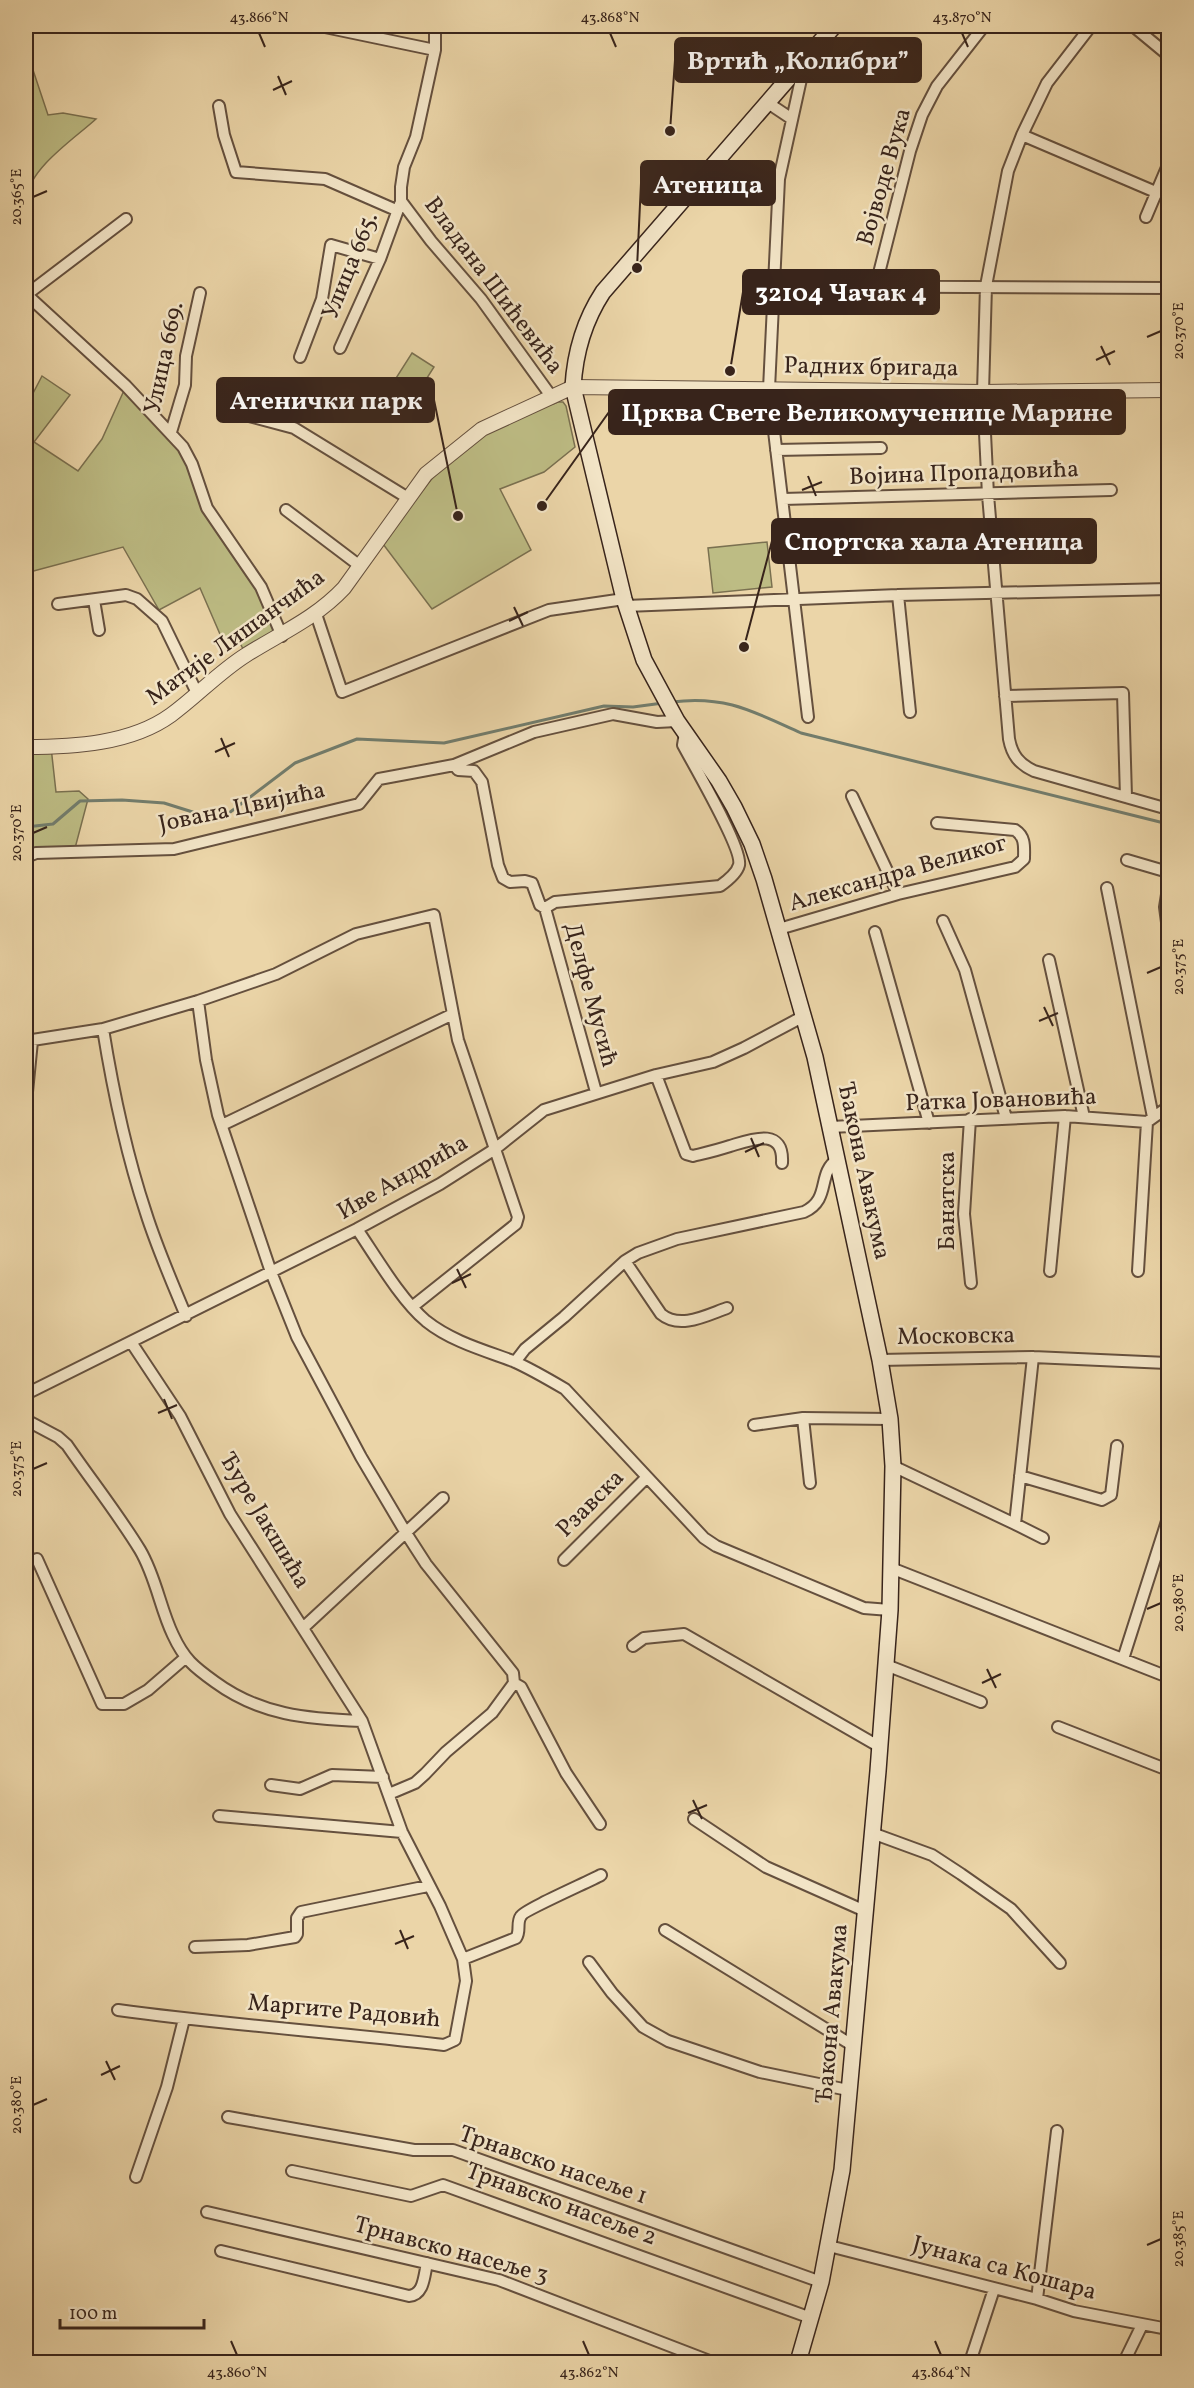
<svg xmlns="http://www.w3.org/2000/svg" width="1194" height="2388" font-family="Vollkorn,serif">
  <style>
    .green { fill: #bdbc84; stroke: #7a7050; stroke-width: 1.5 }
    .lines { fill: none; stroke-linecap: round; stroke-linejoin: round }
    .stream { stroke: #727d6d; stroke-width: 3 }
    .minor-casing { stroke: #65503e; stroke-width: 14 }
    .tertiary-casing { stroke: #65503e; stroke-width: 16 }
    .secondary-casing { stroke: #38241b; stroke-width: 18 }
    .minor { stroke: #f2e4c6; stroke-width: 10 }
    .tertiary { stroke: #f2e4c6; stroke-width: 14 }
    .secondary { stroke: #f2e4c6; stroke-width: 15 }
    .ticks { fill: none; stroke: #38241b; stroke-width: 2 }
    .labels { text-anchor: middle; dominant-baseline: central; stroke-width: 5; stroke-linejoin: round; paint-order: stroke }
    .street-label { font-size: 24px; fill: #38241b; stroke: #f2e4c6 }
    .leader { fill: none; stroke: #38241b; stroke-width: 2 }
    .callout-dot { fill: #38241b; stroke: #f2e4c6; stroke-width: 2 }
    .callout { fill: #38241b; stroke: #38241b; stroke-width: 2 }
    .callout-label { font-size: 26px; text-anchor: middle; font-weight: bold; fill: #fff }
    .neatline { fill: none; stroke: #38241b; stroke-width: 2 }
    .ticks-label { font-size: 15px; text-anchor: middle; fill: #38241b }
  </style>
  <rect width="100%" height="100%" fill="#ebd5a8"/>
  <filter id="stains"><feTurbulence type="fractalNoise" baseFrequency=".00333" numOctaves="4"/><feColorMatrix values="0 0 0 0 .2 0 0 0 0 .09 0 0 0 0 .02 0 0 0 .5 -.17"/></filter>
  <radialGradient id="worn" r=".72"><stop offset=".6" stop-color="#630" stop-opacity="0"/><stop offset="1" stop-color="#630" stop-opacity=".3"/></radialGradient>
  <path class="green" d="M26,49L48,115L63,113L96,119C74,139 31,167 26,198Z
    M412,353L434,367L406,411L384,397Z
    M42,376L70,395L34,442L78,471L102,439L126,386L183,447L207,508L261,587L282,636L246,655L237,637L223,641L200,588L159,610L123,547L26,573V397L30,399Z
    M558,402H563L566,406L575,447L544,472L500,489L531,550L432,609L383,544C414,501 445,453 493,427C513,416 537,410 558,402Z
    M767,542L772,587L713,593L708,548Z
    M26,747H51L56,792L79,791L88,799L74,852L26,857Z"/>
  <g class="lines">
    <path class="stream" d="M672,702C726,695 754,712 801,733L1168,824
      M26,827L53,824L80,801L122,800L164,803L199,814L225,816L295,763L357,739L444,743L604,706L633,707L663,703"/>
    <defs>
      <path id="minor" d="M320,26L435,50
        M435,26V50L416,137L404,167L401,187V201L431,241L481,299L551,396
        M1091,26L1047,83L1022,135L1008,171L986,286L983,392L988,495L1009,739C1012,755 1019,764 1034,771L1168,809
        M1133,26L1168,55
        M805,61L779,179L769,389L808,717
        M768,103L792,119
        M219,106L224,135L236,172L325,179L396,210
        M1022,135L1158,193
        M1146,217L1168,165
        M876,285L910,151L922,115L937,86L984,26
        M774,286L1168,288
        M26,295L126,219
        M27,295L126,386L183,447L192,464L207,508L261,587L282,636
        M340,348L380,259L400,204
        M300,357L322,299L331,245L380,259
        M249,416L294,428L408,498
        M171,432L185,385L186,356L200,293
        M776,450L881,448
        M783,499L1111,490
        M286,510L360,566
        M898,595L910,712
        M94,600L99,630
        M58,604L126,595L137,599L162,621L197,693
        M626,606L898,595L1168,589
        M316,614L342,692L549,610L624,599
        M1005,696L1123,693L1126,797
        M454,765L458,770L474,771L482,782L498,865L503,878L510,882L525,881L532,883L540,905L545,908
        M852,796L898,894
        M26,857L36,853L174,849L359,804L379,779L454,765L534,732L613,714L657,722L677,721
        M1127,860L1168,872
        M1107,888L1153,1117
        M1168,888L1165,907L1168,930
        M545,908L555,902L720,886C727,881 737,873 739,865C743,849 693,764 683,745L685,733
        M545,908L596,1092
        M943,921L965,970L1006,1118
        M779,929L898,894L1015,867L1024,859C1024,848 1026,837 1015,830L937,823
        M875,932L929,1123
        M1049,960L1084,1117
        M198,1001L206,1060L218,1115L271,1272L297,1337L361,1457L406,1533L426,1564L513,1673L514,1683
        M103,1029C113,1091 126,1153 146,1213C157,1248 172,1282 186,1316
        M26,1041L103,1029L198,1001L276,974L356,934L434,915L458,1040L518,1217L516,1224L412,1307
        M656,1075L686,1154L693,1156C705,1153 718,1150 730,1146C750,1140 784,1126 782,1163
        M26,1102L32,1041
        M970,1119L964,1214L971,1283
        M222,1125L453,1014
        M830,1127L1065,1116L1147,1122L1168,1107
        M357,1229C376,1257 401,1300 426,1321C451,1341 483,1350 513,1361C531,1369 548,1379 565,1389L704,1538L716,1546L864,1608L890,1610
        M625,1261L661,1314C680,1330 707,1315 727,1308
        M1050,1271L1065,1116
        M1138,1271L1147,1122
        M131,1342L180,1416L230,1514L362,1721
        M880,1360L1033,1357L1167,1363
        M515,1362L525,1349L564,1317L625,1261L638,1253L677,1239L804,1212C832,1199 816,1173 838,1159
        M26,1394L357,1229L440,1184L495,1149L544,1110L656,1075L713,1062L744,1048L804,1016
        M803,1418L810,1483
        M26,1420L58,1437L67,1445C91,1480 118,1514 140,1550C156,1577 160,1608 173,1635C184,1659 194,1667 215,1682C260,1715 307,1719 362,1721L402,1832L440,1906L463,1959L466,1981L455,2040L444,2045C336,2032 226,2025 118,2010
        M754,1425L803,1418L890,1419
        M893,1466L1015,1524L1033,1357
        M1020,1476L1102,1500L1111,1495L1117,1446
        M1015,1524L1043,1538
        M37,1559L102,1704H124L148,1690L185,1658
        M564,1560L647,1477
        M891,1568L1168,1677
        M304,1627L443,1498
        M633,1646L644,1638L684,1634L880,1747
        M1123,1659L1168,1518
        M886,1665L981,1702
        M514,1683L521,1687L566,1773L600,1824
        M1058,1727L1168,1770
        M271,1785L300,1789L332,1775L383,1777
        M389,1794L415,1783L425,1774L446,1752L492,1713L514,1683
        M219,1816L402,1832
        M694,1819L766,1867L865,1911
        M872,1833L932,1855L961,1874L1011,1909L1060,1963
        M665,1930L852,2045
        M195,1947L248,1945L295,1937L297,1934V1918L301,1912L428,1886
        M463,1959L516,1938C521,1931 516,1923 521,1916C524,1910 588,1882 601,1875
        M589,1962L612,1993L643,2027L668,2041L760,2072L848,2090
        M228,2117L414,2150H453L821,2282
        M292,2171L411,2196L443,2185L811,2318
        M136,2177L167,2087L184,2019
        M207,2212L499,2280L712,2362
        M829,2246L1037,2299L1074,2311L1168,2329
        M221,2251L409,2296C424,2295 424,2276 427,2263
        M1037,2299L1057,2131
        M970,2362L994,2289
        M1124,2362L1142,2325"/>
      <path id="tertiary" d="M26,747C73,747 131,744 171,715C197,696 219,672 246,655C281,633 316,618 344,588L426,474L482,429L573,387L983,392L1168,390"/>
      <path id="secondary" d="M798,2362L821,2282L842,2170L878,1771L890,1610L893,1466L890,1419L880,1360L815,1057L764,879L752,844L734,807L719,781L677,721L644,660L624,599L573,387C575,352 584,321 603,292L834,26"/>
    </defs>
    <use href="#minor" class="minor-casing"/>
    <use href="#tertiary" class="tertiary-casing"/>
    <use href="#secondary" class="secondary-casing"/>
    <use href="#minor" class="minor"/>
    <use href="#tertiary" class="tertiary"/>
    <use href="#secondary" class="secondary"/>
  </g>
  <path class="ticks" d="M259,33L265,47M610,33L616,47M962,33L968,47M278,76L286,95M273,90L292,81M33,197L47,191M1147,337L1161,331M1101,346L1110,365M1096,360L1115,351M808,476L816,496M802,490L822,482M514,607L523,626M509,621L528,612M221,738L229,757M215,752L235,743M33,833L47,827M1147,973L1161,967M1044,1007L1053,1026M1039,1021L1058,1013M751,1138L759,1157M745,1152L764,1143M457,1269L466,1288M452,1283L471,1274M164,1399L172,1419M158,1413L177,1405M33,1469L47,1463M1147,1609L1161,1603M987,1669L996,1688M982,1683L1001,1674M693,1800L702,1819M688,1813L707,1805M400,1930L408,1949M395,1944L414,1936M106,2061L115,2080M101,2075L120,2066M33,2105L47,2099M1147,2245L1161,2239M231,2341L237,2355M583,2341L589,2355M935,2341L941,2355"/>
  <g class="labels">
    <g class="street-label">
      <text transform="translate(885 177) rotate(-74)">Војводе Вука</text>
      <text transform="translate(351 266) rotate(-68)">Улица 665.</text>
      <text transform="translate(493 286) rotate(53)">Владана Шићевића</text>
      <text transform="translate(165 358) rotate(-78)">Улица 669.</text>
      <text transform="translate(871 368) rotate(1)">Радних бригада</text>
      <text transform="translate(964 474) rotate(-2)">Војина Пропадовића</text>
      <text transform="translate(236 638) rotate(-36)">Матије Лишанчића</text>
      <text transform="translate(242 808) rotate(-12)">Јована Цвијића</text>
      <text transform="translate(898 874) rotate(-16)">Александра Великог</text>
      <text transform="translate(590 995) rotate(75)">Делфе Мусић</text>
      <text transform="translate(1001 1101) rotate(-2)">Ратка Јовановића</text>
      <text transform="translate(863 1171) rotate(78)">Ђакона Авакума</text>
      <text transform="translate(403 1178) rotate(-30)">Иве Андрића</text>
      <text transform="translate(948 1201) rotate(-90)">Банатска</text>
      <text transform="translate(956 1337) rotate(-1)">Московска</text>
      <text transform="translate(591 1504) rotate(-45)">Рзавска</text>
      <text transform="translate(264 1521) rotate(59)">Ђуре Јакшића</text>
      <text transform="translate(344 2012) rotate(5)">Маргите Радовић</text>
      <text transform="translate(833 2014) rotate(-85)">Ђакона Авакума</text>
      <text transform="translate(553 2166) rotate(19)">Трнавско насеље 1</text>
      <text transform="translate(561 2205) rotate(20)">Трнавско насеље 2</text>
      <text transform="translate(451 2251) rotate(15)">Трнавско насеље 3</text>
      <text transform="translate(1004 2269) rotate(15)">Јунака са Кошара</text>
    </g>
  </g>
  <path class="leader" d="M670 131L675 60M637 268L641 183M730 371L743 292M458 516L434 400M542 506L609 412M744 647L772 541"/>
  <g class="callout-dot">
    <circle cx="670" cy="131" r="6"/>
    <circle cx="637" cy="268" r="6"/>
    <circle cx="730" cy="371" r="6"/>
    <circle cx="458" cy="516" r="6"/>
    <circle cx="542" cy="506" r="6"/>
    <circle cx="744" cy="647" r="6"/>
  </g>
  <g class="callout">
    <rect x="675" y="38" width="246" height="44" rx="6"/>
    <rect x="641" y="161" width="134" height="44" rx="6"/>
    <rect x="743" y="270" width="196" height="44" rx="6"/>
    <rect x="217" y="378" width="217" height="44" rx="6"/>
    <rect x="609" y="390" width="516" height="44" rx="6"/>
    <rect x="772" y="519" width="324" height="44" rx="6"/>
  </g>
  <g class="callout-label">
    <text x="798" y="69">Вртић „Колибри”</text>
    <text x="708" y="193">Атеница</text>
    <text x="841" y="301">32104 Чачак 4</text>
    <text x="326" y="409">Атенички парк</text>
    <text x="867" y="421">Црква Свете Великомученице Марине</text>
    <text x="934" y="550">Спортска хала Атеница</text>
  </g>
  <rect width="1194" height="2388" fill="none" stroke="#ebd5a8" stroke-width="66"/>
  <path d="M60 2319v9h144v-9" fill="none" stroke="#38241b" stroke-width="3"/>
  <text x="69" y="2319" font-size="18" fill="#38241b" stroke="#f2e4c6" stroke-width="4.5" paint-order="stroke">100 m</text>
  <rect x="33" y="33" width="1128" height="2322" class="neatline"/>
  <g class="ticks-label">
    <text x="259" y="22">43.866°N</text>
    <text x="610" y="22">43.868°N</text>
    <text x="962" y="22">43.870°N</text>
    <text transform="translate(16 197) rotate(-90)" y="5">20.365°E</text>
    <text transform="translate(1178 331) rotate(-90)" y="5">20.370°E</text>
    <text transform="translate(16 833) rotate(-90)" y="5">20.370°E</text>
    <text transform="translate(1178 967) rotate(-90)" y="5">20.375°E</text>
    <text transform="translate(16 1469) rotate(-90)" y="5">20.375°E</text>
    <text transform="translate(1178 1603) rotate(-90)" y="5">20.380°E</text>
    <text transform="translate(16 2105) rotate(-90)" y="5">20.380°E</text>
    <text transform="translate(1178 2239) rotate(-90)" y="5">20.385°E</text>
    <text x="237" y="2377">43.860°N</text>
    <text x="589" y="2377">43.862°N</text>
    <text x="941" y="2377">43.864°N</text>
  </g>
  <rect width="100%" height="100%" filter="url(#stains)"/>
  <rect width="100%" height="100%" fill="url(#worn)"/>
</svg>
